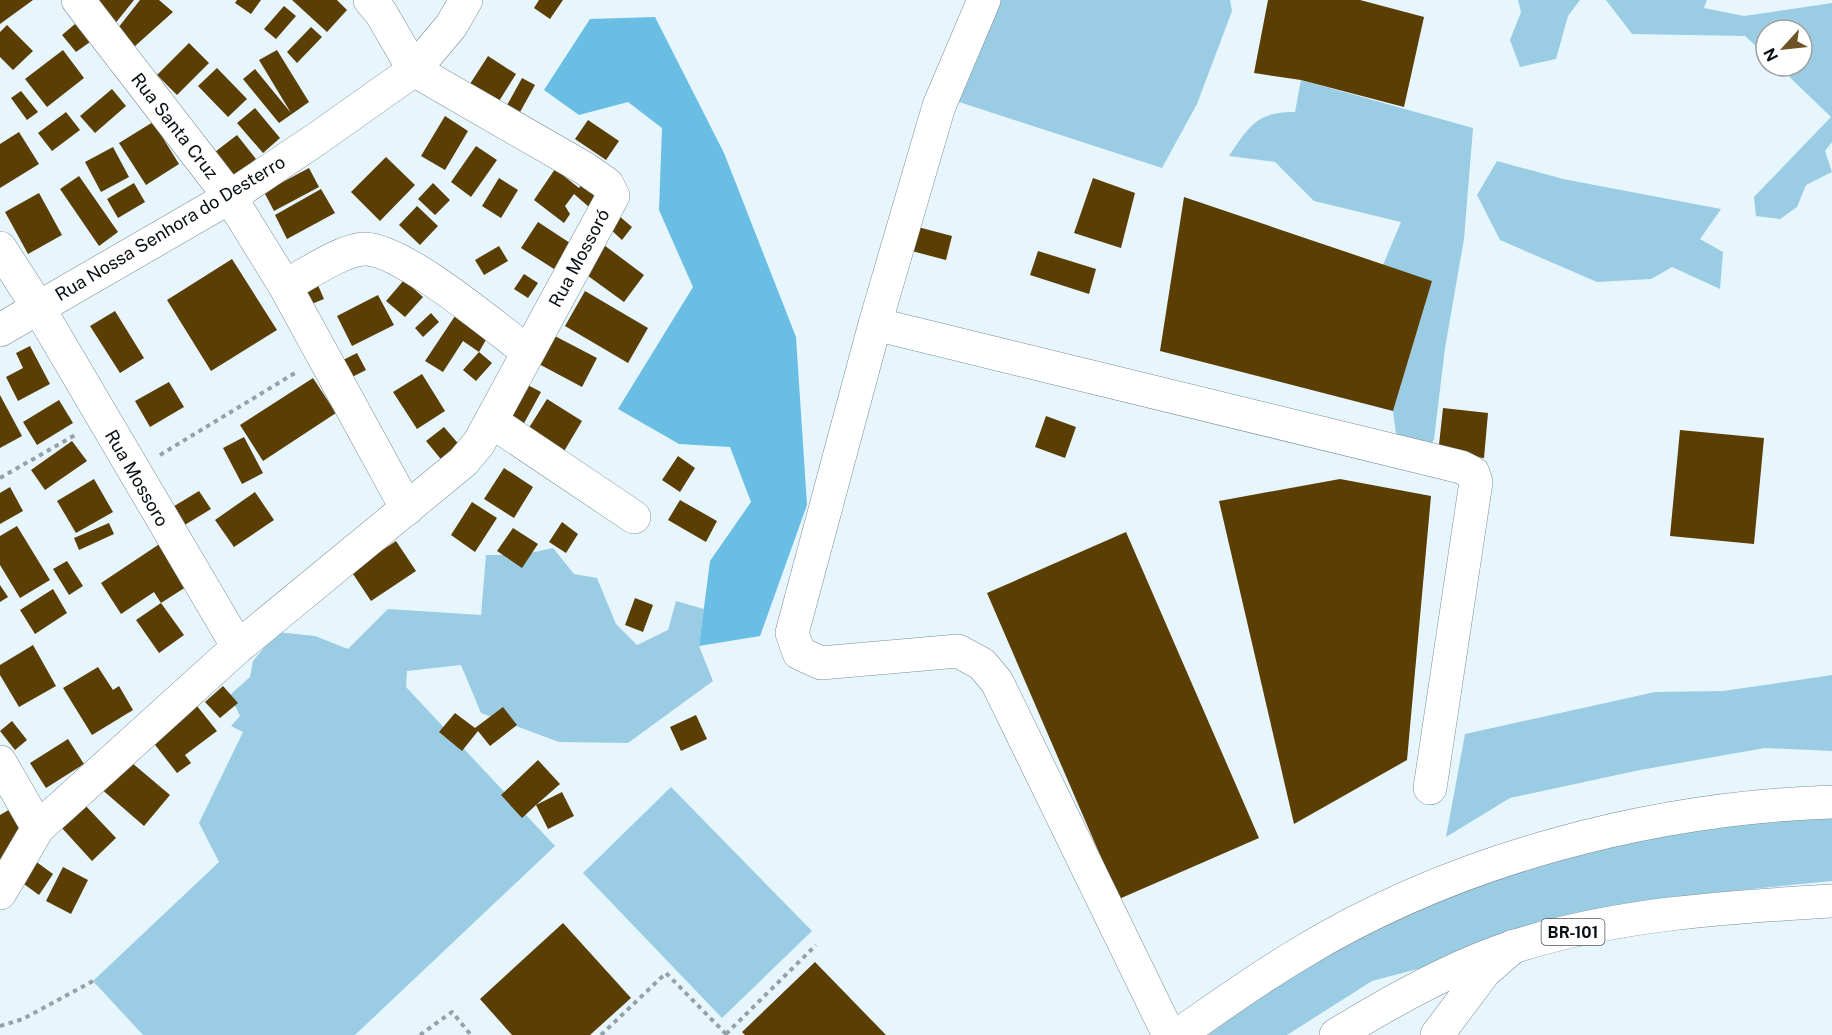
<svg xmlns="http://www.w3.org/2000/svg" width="1832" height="1035" font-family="'Public Sans',sans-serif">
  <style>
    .green { fill: #9acce4 }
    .forest { fill: #6abde3 }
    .building { fill: #5a3e03 }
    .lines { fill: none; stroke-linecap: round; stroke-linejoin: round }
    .minor-casing { stroke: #7d8d95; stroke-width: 34 }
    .highway-casing { stroke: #7d8d95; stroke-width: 34 }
    .path { stroke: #95a1a6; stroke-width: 4; stroke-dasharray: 4.5 4.5; stroke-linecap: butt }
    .minor { stroke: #fff; stroke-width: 33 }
    .highway { stroke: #fff; stroke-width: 33 }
    .labels { text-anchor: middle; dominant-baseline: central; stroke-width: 6; stroke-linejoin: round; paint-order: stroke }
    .shield { fill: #fff; stroke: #535759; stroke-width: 1.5 }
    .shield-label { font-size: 16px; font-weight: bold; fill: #090f12 }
    .street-label { font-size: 18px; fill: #090f12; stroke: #fff }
  </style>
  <rect width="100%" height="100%" fill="#e7f6fd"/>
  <path class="green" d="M988,0H1230L1232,11L1197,104L1162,168L953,100Z
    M1518,0H1580L1568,16L1556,59L1520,67L1510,40L1521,12Z
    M1606,0H1707L1704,8L1744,16L1832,3V142L1825,151L1832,172L1806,185L1797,207L1780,219L1756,216L1754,197L1831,117L1778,66H1802V30H1766V55L1745,36L1632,34Z
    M1301,80L1473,128L1464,239L1445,348L1434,439L1426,455L1397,441L1393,411L1432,281L1383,265L1401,222L1314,201L1275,162L1229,156C1248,128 1257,111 1295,112Z
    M1497,161L1563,179L1721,209L1700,239L1723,252L1720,289L1672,267L1651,279L1597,282L1500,240L1477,195Z
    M553,548L574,574L597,578L616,624L637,645L668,630L676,601L704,609L699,646L713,681L628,743L559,742L481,713L461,665L407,671L406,687L555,846L355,1035H143L93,981L219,862L199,823L243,732L231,726L240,716L230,695L250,677L253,661L277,632L315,636L348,649L388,609L481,615L486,555H521Z
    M1832,675V751L1765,748L1640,770L1510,798L1446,837L1465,734L1655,692L1723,691Z
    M671,787L812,931L722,1018L583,873Z
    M1832,817V881L1701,894L1372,981L1287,1035H1208C1247,1007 1287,977 1329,954C1451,888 1589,842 1728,824C1762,820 1798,820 1832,817Z"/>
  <path class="forest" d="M655,17L724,153L796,337L807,505L760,636L699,646L710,561L751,502L730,447L679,444L618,409L693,287L659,210L662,128L628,102L579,115L544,90L590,19Z"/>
  <path class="building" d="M0,0H33L0,24Z
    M94,0H134L114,25Z
    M140,0H159L173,12L134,47L118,28Z
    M237,0H261L251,14L235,3Z
    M292,0H337L347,10L327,32Z
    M539,0H563L550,19L534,8Z
    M1268,0H1360L1424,17L1404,107L1301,80L1254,73Z
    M284,6L296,16L276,39L264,29Z
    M75,24L90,42L76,52L62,35Z
    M7,25L33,51L13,70L0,57V32Z
    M311,27L322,37L297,63L287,52Z
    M189,43L209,63L177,95L157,75Z
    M63,50L84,78L47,107L25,79Z
    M277,50L309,102L279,123L243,79L255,69L291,113L259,60Z
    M488,56L516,74L496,106L468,87Z
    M217,68L247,99L228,117L198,86Z
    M522,78L535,85L519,114L506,107Z
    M112,89L126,106L95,133L80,116Z
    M21,91L38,112L27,120L11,98Z
    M255,108L280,138L263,153L237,123Z
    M66,112L80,130L52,151L38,133Z
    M445,116L468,131L445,170L421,156Z
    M588,120L619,141L606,160L575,139Z
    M153,122L179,164L146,185L119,143Z
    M19,132L39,164L0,188V144Z
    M237,135L256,159L231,179L211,155Z
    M476,146L497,160L471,197L451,182Z
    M113,147L129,177L101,192L85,162Z
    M386,157L415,185L380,221L351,192Z
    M309,168L319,187L274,211L264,192Z
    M555,169L579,188L587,177L602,188L589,207L574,194L565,206L570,214L564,223L534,200Z
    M79,176L118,232L99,246L60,189Z
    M499,178L518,190L501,218L482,206Z
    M1093,178L1135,193L1121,248L1074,233Z
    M134,183L145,202L118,218L107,199Z
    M433,183L450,200L435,215L418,199Z
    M321,189L335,213L287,239L275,215Z
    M39,193L62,235L28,254L5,212Z
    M1184,197L1432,281L1393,411L1160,351Z
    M417,206L438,226L420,245L399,225Z
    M618,215L632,227L622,240L608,227Z
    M538,222L570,243L554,269L521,248Z
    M914,226L952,236L946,260L908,250Z
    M604,245L644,275L624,302L584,273Z
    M499,246L508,261L484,275L475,260Z
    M1038,251L1096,269L1089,294L1030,275Z
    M232,259L277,330L211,371L167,300Z
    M524,274L538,283L528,298L514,289Z
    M404,280L423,297L405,317L386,301Z
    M317,283L324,299L309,305L302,289Z
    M585,291L648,328L628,363L565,326Z
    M378,295L394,325L352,346L337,316Z
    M115,311L144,358L120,373L90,326Z
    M431,313L439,322L423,337L415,328Z
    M455,316L487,338L479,352L463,341L443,372L425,361Z
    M551,334L597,358L582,387L537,363Z
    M30,346L50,384L18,401L6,377L23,368L16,353Z
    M479,352L492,363L476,381L463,370Z
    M357,353L366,370L352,377L343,360Z
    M422,374L445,411L417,429L393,392Z
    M313,378L336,413L263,461L240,425Z
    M169,382L184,407L150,427L135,401Z
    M522,382L541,392L522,427L504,417Z
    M0,395L22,436L0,448Z
    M547,399L582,421L563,453L527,431Z
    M59,400L73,423L37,445L23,422Z
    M1443,408L1488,413L1484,458L1438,454Z
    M1046,416L1076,427L1065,458L1035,447Z
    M444,427L462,448L444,463L426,441Z
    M1680,430L1764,438L1754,544L1670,536Z
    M244,437L263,473L242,484L223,448Z
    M72,441L87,461L45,490L31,470Z
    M678,456L695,468L680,492L662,480Z
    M504,468L533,487L514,518L484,499Z
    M94,479L113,512L76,533L57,501Z
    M1340,479L1431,496L1407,760L1294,824L1219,501Z
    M10,487L23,511L0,524V493Z
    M199,491L211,509L183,526L171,508Z
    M255,492L274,520L234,547L215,520Z
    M680,500L717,521L706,542L668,520Z
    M472,502L497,518L475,552L451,535Z
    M562,522L578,534L566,553L549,542Z
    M109,523L114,534L79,550L74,538Z
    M17,526L50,580L20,598L0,565V536Z
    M513,528L538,544L522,568L497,551Z
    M1126,532L1259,838L1119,899L987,593Z
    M396,541L416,571L371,601L351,571Z
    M161,543L189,585L161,603L154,592L121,614L101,583Z
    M67,561L83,586L69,595L53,569Z
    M0,585L8,597L0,602Z
    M53,589L67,613L35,634L20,610Z
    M635,598L653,605L643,632L625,625Z
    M161,603L184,635L159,653L136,620Z
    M33,645L56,686L19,707L0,675V665Z
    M98,667L113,690L119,686L133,710L92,735L63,688Z
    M223,686L238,703L220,718L205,702Z
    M197,706L217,731L185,755L191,763L177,773L152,741Z
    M503,707L517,725L490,746L478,731L462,751L439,732L455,713L475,728Z
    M696,715L707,739L681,751L670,727Z
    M12,721L27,740L15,750L0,731Z
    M68,739L84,764L46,788L30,763Z
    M125,757L170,795L144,826L99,787Z
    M538,760L560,784L536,805L562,792L574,816L548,829L536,805L522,818L501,795Z
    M84,804L116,838L92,861L61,827Z
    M12,808L26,830L0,861V815Z
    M31,858L53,874L39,895L17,879Z
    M63,867L88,880L71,914L46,901Z
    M563,923L631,998L590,1035H512L480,999Z
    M815,962L886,1035H745L742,1032Z"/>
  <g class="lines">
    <defs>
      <path id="minor" d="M78,0L230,197L285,286L407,509
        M370,0L381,13L414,70
        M984,0L939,106L875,324L792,633L799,653L821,663L958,651L982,664L997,682L1169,1035
        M0,248L38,307L238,647
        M285,286C306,275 340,251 363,249C399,246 496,328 528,352
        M875,324L1461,467L1473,473L1476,482L1430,788
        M0,330L230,197L318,138L414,70L451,26L466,0
        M491,421L634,517
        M0,762L38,828
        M0,893L38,828L238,647L463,462L479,443L613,196L607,184L584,168L414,70
        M1437,1035L1485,971L1514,946"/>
      <path id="highway" d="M1178,1035C1218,1007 1257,979 1299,954C1455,859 1650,808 1832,802
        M1336,1035C1388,1003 1458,964 1516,946C1617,914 1726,907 1832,901"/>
    </defs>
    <use href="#minor" class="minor-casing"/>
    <use href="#highway" class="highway-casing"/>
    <path class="path" d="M160,455L295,373
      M0,478L77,434
      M0,1026L23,1019L93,981
      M726,1034L816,945
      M420,1035L452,1012L471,1035
      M601,1035L666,973L727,1035"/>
    <use href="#minor" class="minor"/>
    <use href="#highway" class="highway"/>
  </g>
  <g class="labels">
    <rect class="shield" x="1541.5" y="919" width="63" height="26" rx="4.5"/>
    <g class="shield-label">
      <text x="1573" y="932">BR-101</text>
    </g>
    <g class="street-label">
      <text transform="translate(175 126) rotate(52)">Rua Santa Cruz</text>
      <text transform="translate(170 228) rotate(-31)">Rua Nossa Senhora do Desterro</text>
      <text transform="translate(579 258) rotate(-62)">Rua Mossoró</text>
      <text transform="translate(137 478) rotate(60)">Rua Mossoro</text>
    </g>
  </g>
  <g transform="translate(1784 48) rotate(243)"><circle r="28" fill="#ffffff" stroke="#9d9fa0" stroke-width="1.5"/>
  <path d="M0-4.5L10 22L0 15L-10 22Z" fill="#6d5325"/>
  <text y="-9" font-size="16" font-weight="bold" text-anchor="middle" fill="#090f12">N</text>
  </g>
</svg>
